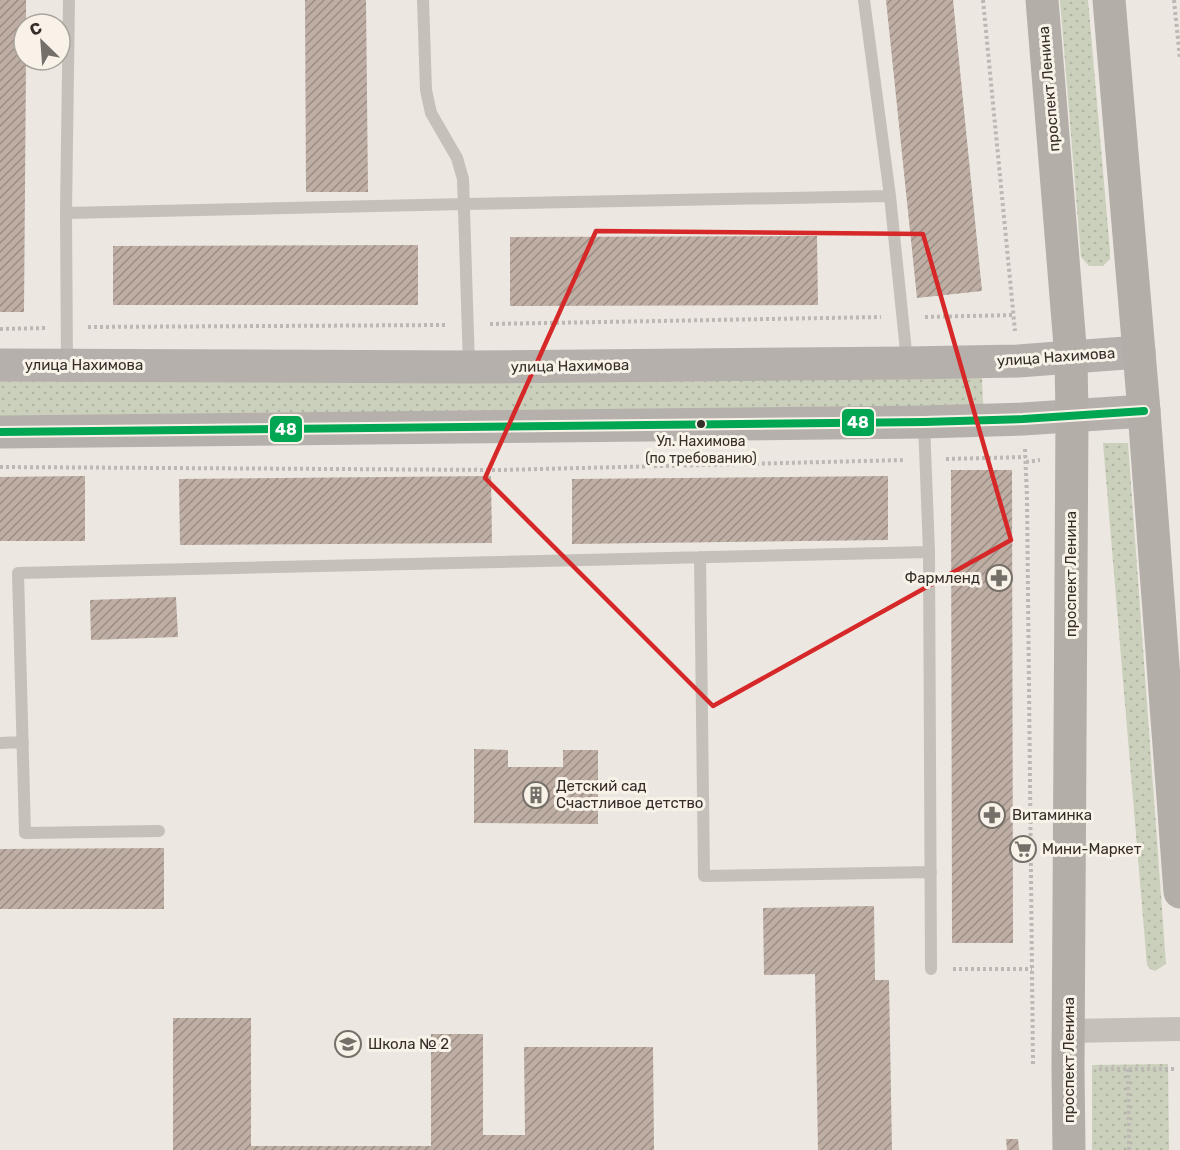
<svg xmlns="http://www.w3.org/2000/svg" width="1180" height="1150" font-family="Rubik,sans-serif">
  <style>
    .green { fill: url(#green-dots) }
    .building { fill: url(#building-hatch) }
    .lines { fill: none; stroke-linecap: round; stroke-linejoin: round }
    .path { stroke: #bdb8b3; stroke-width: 4; stroke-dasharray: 3 3; stroke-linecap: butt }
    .lane { stroke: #c5c0ba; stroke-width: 12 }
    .street { stroke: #c5c0ba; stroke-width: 24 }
    .secondary { stroke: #b5b0ab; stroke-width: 33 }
    .primary { stroke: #b4aea9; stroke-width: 33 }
    .bus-1-casing { stroke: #f8f2e9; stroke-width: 12 }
    .bus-1 { stroke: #00a651; stroke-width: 8 }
    .marked { fill: none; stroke: #d62828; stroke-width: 4.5; stroke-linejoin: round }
    .bus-dot { fill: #352e29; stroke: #f8f2e9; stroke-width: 2 }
    .labels { text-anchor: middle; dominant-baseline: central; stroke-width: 6; stroke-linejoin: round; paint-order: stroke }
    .bus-label { font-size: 14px; fill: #352e29; stroke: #f8f2e9 }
    .street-label { font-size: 15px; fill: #352e29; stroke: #f8f2e9 }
    .poi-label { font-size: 15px; fill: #352e29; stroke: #f8f2e9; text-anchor: start }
    .line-badge { stroke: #f8f2e9; stroke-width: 2 }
    .badge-label { font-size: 16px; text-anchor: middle; font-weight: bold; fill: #fff }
  </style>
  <defs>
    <pattern id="green-dots" width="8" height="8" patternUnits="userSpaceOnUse" patternTransform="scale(1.5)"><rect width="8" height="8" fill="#cbd0bc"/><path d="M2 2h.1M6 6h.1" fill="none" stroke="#afb3a2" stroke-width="1.8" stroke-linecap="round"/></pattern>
    <pattern id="building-hatch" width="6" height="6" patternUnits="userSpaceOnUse" patternTransform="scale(1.5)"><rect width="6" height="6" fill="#beaea4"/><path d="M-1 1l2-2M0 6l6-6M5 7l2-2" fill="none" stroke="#9b8e86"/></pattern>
  </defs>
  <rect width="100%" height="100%" fill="#ece7e1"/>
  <path class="green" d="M1060,0H1088L1110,251V259L1103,266H1089L1081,257Z
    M981,358L984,422L0,424V373Z
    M1103,443H1128L1166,964L1155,971L1150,969L1147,965Z
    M1168,1064L1169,1150H1092V1065Z"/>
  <path class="building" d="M0,0H26V24H24V60H26L24,312H0Z
    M305,0H366L368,192H306Z
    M886,0H953L982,291L917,298Z
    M817,236L818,305L510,306V237Z
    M418,245V305H113V246Z
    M951,470H1012L1013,943H952Z
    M85,476V541H0V477Z
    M491,476L492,543L180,545L179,479Z
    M888,476V540L572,544V479Z
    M176,597L178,637L91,640L90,600Z
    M474,749L508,750V767H563V750H598V824L474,823Z
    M164,848V909H0V849Z
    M874,906L875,980H889L892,1150H818L815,974L764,975L763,908Z
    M173,1018H251V1146H431V1034H483V1135H525L524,1047H653L654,1150H173Z
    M1006,1139H1018L1019,1150H1007Z"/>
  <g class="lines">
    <path class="path" d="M983,0L1015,331
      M1174,0L1180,59
      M925,317L1014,315
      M490,324L881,317
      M88,327L446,325
      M0,329L47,328
      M1025,449L1027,498L1033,1065
      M946,459L1025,457
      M1026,462L1040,460
      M0,467L500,470L905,460
      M953,969H1032
      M1099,1069H1175
      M1128,1069L1129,1150"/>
    <path class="lane" d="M423,0L426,90L431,113L457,158L463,179L469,365
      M864,0L890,196L907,361
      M66,213L465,204L890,196
      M67,365L66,213L69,0
      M924,423L929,552L931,969
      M700,557L704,876L931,872
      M0,743L23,742
      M159,831L25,833L18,573L929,552"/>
    <path class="street" d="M1068,1031L1180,1029"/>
    <path class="secondary" d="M0,365L470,367L907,363L1018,361L1139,352
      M0,432L924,422L1023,419L1144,411"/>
    <path class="primary" d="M1042,0L1071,358L1072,416L1068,1069L1069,1150
      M1109,0L1144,411L1180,892"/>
    <defs>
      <path id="bus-1" d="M0,432L924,422L1023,419L1144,411"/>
    </defs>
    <use href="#bus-1" class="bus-1-casing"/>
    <use href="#bus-1" class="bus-1"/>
  </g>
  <path class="marked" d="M596,231L923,234L1011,540L713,706L485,478Z"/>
  <defs>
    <symbol id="pharmacy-ring" viewBox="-11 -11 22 22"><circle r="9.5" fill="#f8f2e9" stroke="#756f69" stroke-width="1.5"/><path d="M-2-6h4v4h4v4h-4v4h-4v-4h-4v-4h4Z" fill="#756f69"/></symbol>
    <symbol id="building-ring" viewBox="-11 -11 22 22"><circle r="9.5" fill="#f8f2e9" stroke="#756f69" stroke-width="1.5"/><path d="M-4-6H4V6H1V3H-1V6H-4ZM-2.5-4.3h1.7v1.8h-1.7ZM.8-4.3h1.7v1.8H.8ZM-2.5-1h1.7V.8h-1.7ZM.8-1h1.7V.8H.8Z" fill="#756f69"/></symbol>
    <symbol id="supermarket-ring" viewBox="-11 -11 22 22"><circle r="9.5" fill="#f8f2e9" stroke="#756f69" stroke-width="1.5"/><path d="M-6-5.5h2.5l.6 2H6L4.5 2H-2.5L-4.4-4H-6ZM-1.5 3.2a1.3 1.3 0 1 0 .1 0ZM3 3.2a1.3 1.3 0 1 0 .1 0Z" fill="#756f69"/></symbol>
    <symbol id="school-ring" viewBox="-11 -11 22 22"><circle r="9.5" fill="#f8f2e9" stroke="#756f69" stroke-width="1.5"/><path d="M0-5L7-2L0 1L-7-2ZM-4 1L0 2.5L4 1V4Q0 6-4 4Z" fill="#756f69"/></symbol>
  </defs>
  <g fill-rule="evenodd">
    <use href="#pharmacy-ring" x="984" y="563" width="30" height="30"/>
    <use href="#building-ring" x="521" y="780" width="30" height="30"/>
    <use href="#pharmacy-ring" x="977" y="800" width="30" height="30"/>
    <use href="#supermarket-ring" x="1008" y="834" width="30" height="30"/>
    <use href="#school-ring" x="333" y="1029" width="30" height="30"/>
  </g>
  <circle class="bus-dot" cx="701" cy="424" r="5"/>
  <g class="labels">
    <g class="bus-label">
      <text x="701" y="441">Ул. Нахимова<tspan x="701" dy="17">(по требованию)</tspan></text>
    </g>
    <g class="street-label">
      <text transform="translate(1049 89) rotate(-95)">проспект Ленина</text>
      <text transform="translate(1056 357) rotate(-4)">улица Нахимова</text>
      <text x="84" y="365">улица Нахимова</text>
      <text transform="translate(570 366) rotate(-1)">улица Нахимова</text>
      <text transform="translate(1071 574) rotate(-90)">проспект Ленина</text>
      <text transform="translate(1069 1060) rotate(-90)">проспект Ленина</text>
    </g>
    <g class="poi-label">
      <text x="980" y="578" text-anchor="end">Фармленд</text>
      <text x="556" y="786">Детский сад<tspan x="556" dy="17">Счастливое детство</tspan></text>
      <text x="1012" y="815">Витаминка</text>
      <text x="1042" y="849">Мини-Маркет</text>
      <text x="368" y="1044">Школа № 2</text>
    </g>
  </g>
  <g class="line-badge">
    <rect x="841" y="408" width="34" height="29" rx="6" fill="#00a651"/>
    <rect x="269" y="415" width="34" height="28" rx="6" fill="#00a651"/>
  </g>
  <g class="badge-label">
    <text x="858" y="428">48</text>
    <text x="286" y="435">48</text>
  </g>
  <g transform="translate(42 42) rotate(335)"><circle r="28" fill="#f8f2e9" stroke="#aaa49c" stroke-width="1.5"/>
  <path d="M0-4.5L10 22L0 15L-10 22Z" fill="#756f69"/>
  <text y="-9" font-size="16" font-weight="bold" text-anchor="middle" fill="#352e29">С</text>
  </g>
</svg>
